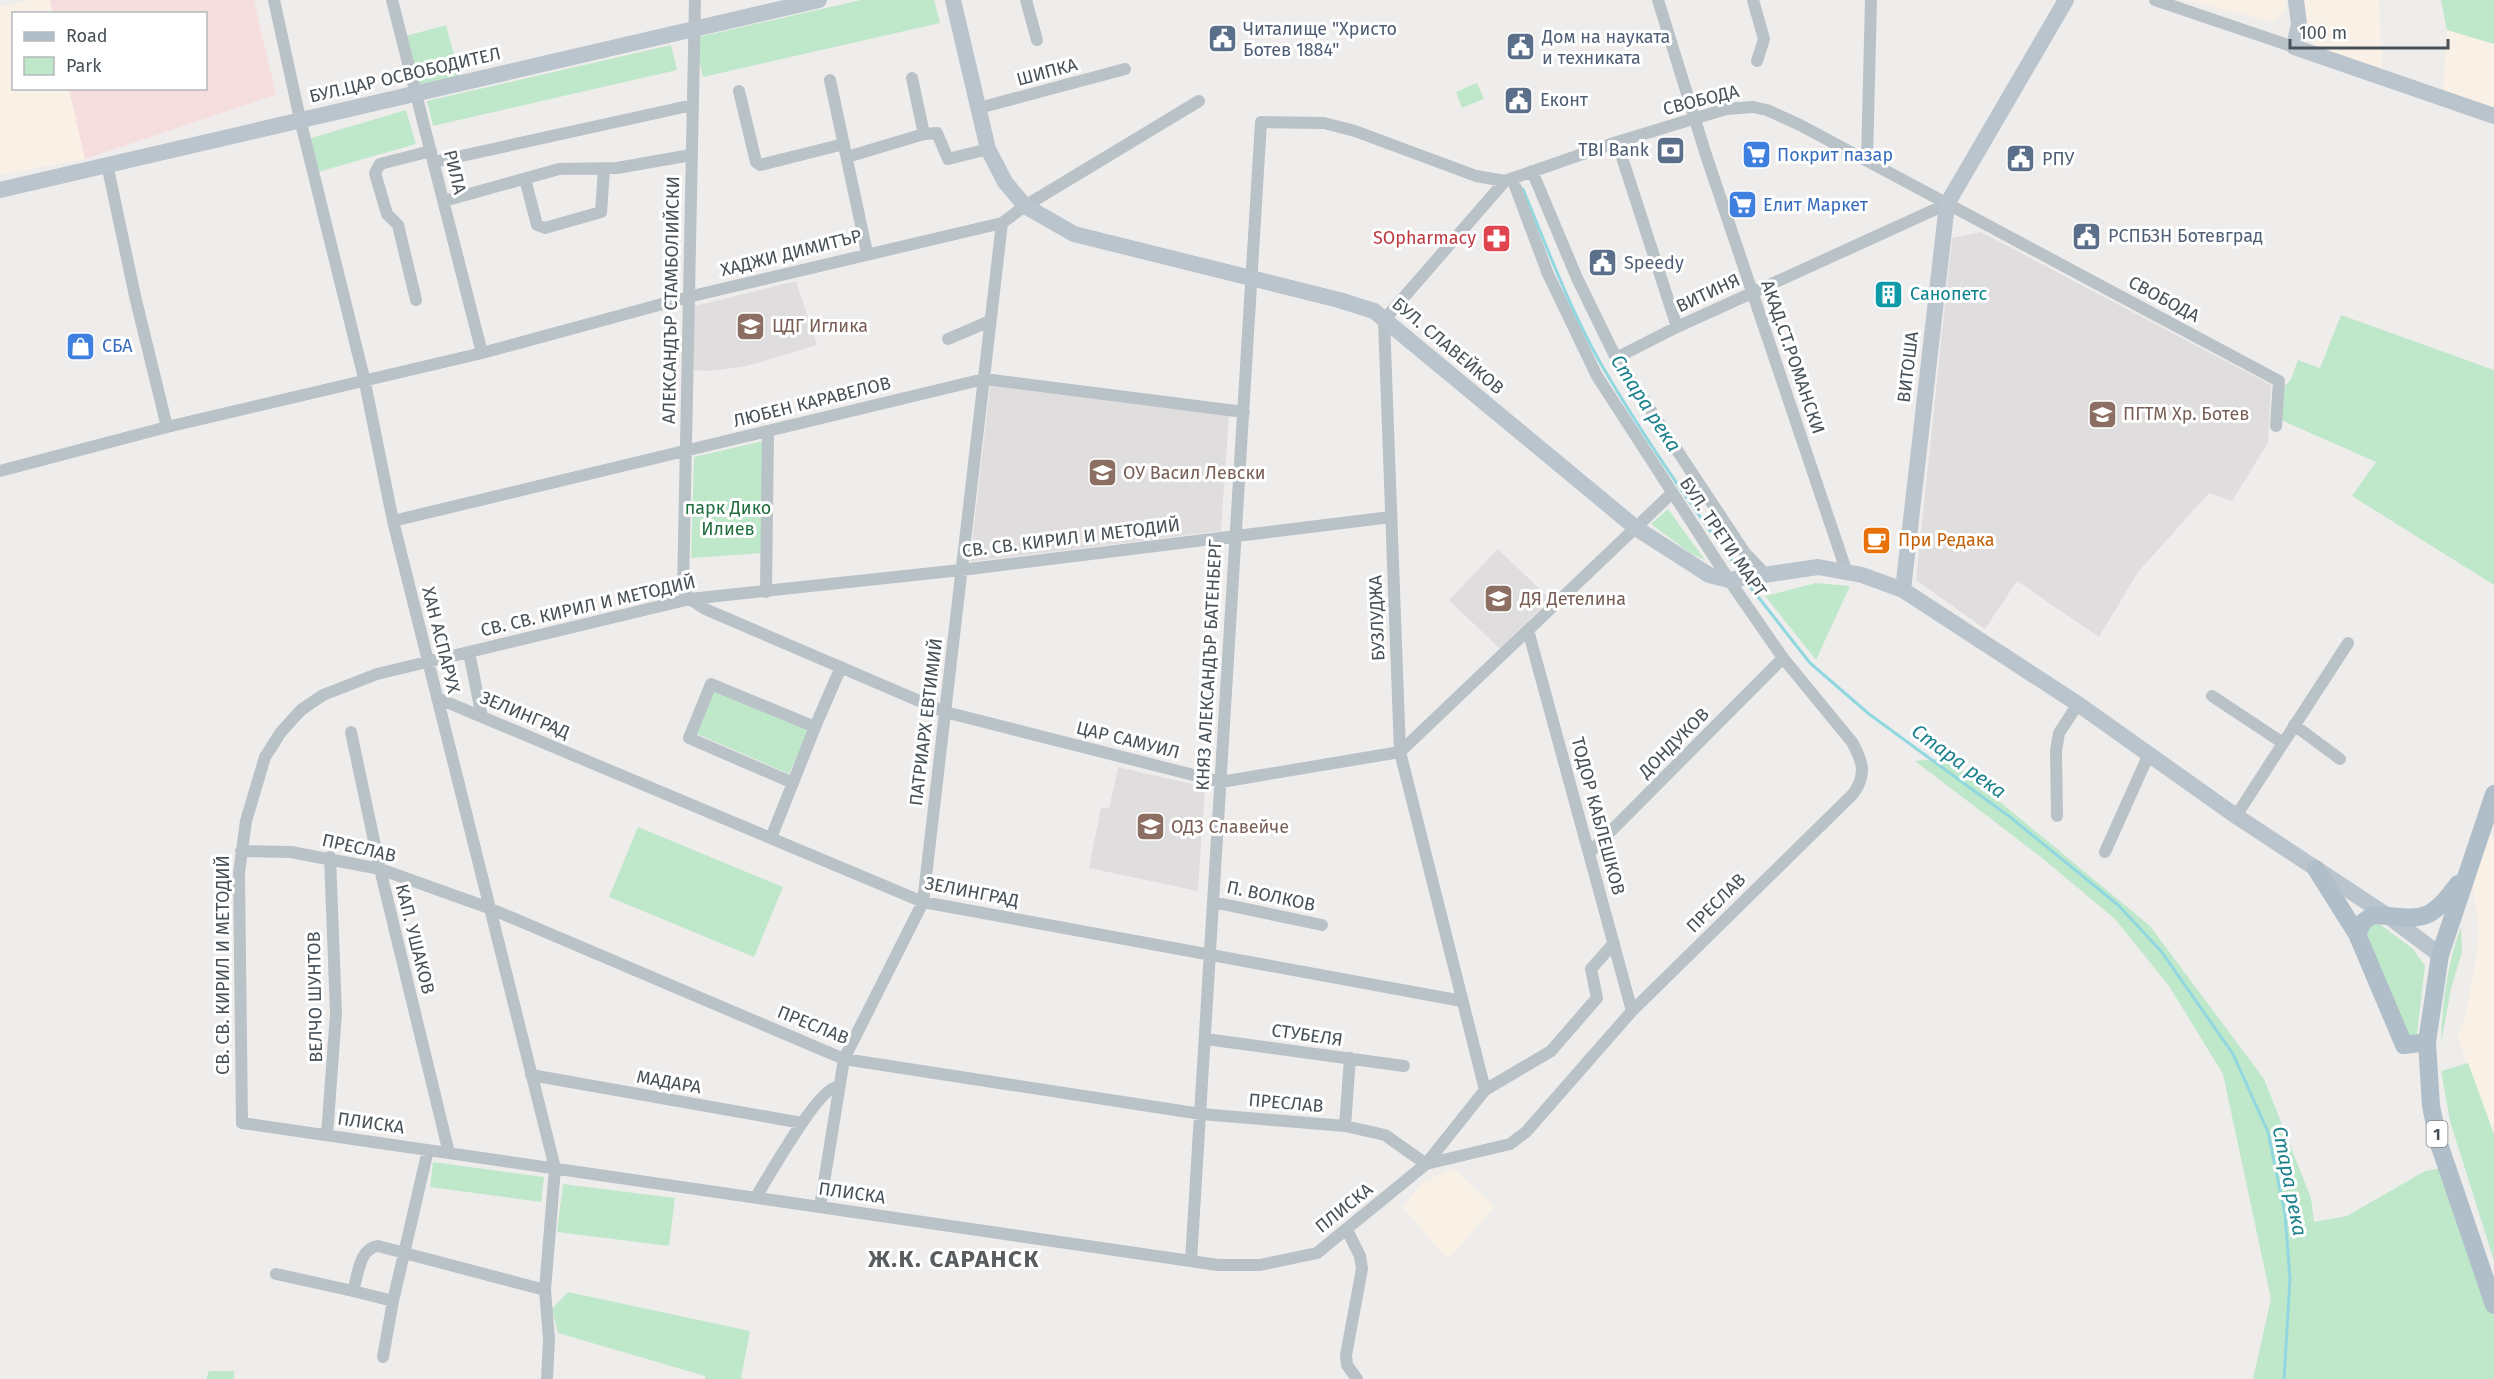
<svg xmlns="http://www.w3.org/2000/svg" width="2494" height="1379" font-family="'Fira Sans',sans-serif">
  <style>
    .commercial { fill: #f9f1e6 }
    .education { fill: #e0ddde }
    .medical { fill: #f7dede }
    .green { fill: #bfe8cb }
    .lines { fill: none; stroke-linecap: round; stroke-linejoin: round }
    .stream { stroke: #91d7e0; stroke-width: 3 }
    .street { stroke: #b9c2c7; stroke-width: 12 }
    .secondary { stroke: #bac4cc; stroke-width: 16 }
    .primary { stroke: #afbec8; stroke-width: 18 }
    .labels { text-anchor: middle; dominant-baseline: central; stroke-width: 6; stroke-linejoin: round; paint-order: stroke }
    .shield { fill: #fff; stroke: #7e8589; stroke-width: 1.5 }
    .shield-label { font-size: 16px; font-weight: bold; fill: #475157 }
    .service-label { font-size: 18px; fill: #4e5e75; stroke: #fff; text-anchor: start }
    .street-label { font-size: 18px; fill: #475157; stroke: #fff }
    .shop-label { font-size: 18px; fill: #366cbe; stroke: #fff; text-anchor: start }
    .health-label { font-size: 18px; fill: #be3a42; stroke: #fff; text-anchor: end }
    .culture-label { font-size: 18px; fill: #0d838f; stroke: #fff; text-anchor: start }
    .education-label { font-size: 18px; fill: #785e54; stroke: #fff; text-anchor: start }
    .park-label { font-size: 18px; fill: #216f40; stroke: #fff }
    .food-label { font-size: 18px; fill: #c56008; stroke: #fff; text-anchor: start }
    .water-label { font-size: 20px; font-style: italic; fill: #1c818d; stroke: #fff }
    .district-label { font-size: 24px; font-weight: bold; letter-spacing: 1.5px; fill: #5a5d60; stroke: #fff }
  </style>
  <rect width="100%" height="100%" fill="#efecec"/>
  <path class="commercial" d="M31,0H50L53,13L14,14V88L69,89L85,159L0,175V7Z
    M2185,0H2287L2284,12L2272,22Z
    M2302,0H2379L2382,72L2321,50L2316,46L2311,39Z
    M2447,30L2494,44V110L2443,92Z
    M2487,836L2494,838V1134L2457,1036L2465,1018L2476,959L2479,929L2473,888Z
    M1454,1168L1494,1207L1448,1260L1403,1207L1422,1183Z"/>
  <path class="education" d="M1981,232L2271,385L2268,443L2232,501L2209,493L2138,572L2099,637L2017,581L1985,629L1916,580L1952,238Z
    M796,281L817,345L747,366L711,371L690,370L691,307Z
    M990,386L1229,416L1221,531L970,562Z
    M1498,549L1550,599L1500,649L1449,600Z
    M1118,767L1205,787L1198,891L1089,868L1101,807L1109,809Z"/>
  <path class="medical" d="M50,0H254L276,95L85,159L69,89L206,88V14L53,13Z"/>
  <path class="green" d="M861,0H934L940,23L703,77L694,38Z
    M2441,0H2494V44L2447,30Z
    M446,25L462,85L422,96L406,36Z
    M671,45L677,70L433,126L427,101Z
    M1477,83L1484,99L1462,108L1456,92Z
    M406,110L416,144L318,172L308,139Z
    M2341,315L2494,370V585L2352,496L2376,462L2281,420L2283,388L2291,379L2298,360L2320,368Z
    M763,441V553L691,558L694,457Z
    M1668,509L1705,560L1690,553L1651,524Z
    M1816,583L1850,586L1816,660L1765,596Z
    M715,689L809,730L789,774L695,733Z
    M1947,758L2150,926L2264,1079L2311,1198L2314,1222L2347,1216L2425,1171L2443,1168L2494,1317V1379H2253L2271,1299L2223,1074L2169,986L2115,919L2041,857L1915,761Z
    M638,827L783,887L754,957L609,897Z
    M2377,922L2413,949L2425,966L2417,1034L2408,1040L2365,933Z
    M2461,927L2462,952L2451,989L2441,1043C2442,1003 2447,965 2461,927Z
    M2468,1063L2494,1134V1261L2450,1121L2441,1071Z
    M433,1162L544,1177L541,1202L430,1187Z
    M563,1184L675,1198L669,1246L557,1232Z
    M568,1292L750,1331L741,1378L746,1379H705V1376L558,1333L552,1309Z
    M209,1371H234V1379H206Z"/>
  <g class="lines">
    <path class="stream" d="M1523,189C1547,248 1570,309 1601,364C1643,436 1691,506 1741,573
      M1748,584L1810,663L1869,714L2010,817L2118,905L2161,951L2233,1054L2268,1132L2285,1214L2290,1279L2284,1379"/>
    <path class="street" d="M274,0L300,119L364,378L393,521L555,1168L545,1290L549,1339L547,1379
      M392,0L482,353
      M695,0L683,590L690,599L705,609L945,712L1221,782L1400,752L1672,493
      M1026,0L1037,40
      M1658,0L1706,155L1846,570
      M1753,0L1764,39L1757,61
      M2155,0L2294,47
      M830,80L867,253
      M739,91L756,162L760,165L844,144
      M979,108L1125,69
      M924,134L937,133L948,159L988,149
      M1617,142L1677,327
      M847,157L924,134L912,78
      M1867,160L1871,0
      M434,162L693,105
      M107,164L135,296L167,427
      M1532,171L1577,278L1616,358L1745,553L1767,576
      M525,179L537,225L545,228L601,212L604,169
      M444,201L559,169L617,168L691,155
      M416,300L398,225L387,214L375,173L380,164L431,151
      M948,339L990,321
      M1616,358L1677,327L1947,204
      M0,471L167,427L482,353L688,297L1002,223L1025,206L1199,101
      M1391,517L961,570L690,599L377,674L323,695L301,710L281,732L265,757L246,821L239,873L242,1123L1218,1265H1260L1317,1253L1426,1164L1485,1090L1551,1051L1597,998L1591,969L1614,943
      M393,521L984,379L1244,412
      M766,592L768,432
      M1528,630L1632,1011
      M469,652L482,717
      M2212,696L2283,743
      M437,698L923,902L1462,1001
      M2294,725L2340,759
      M815,727L841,667
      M351,732L380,869L449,1153
      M2057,816L2056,751L2059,733L2078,704
      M2236,816L2348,643
      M771,838L815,727L711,684L689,738L793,783
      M241,851L291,852L380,869L489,908L844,1059L1201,1114L1345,1126L1385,1135L1426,1164
      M2105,852L2149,754
      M1589,853L1783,658
      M1213,902L1322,925
      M1206,1039L1404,1066
      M531,1075L802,1123
      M1485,1090L1400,752L1384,320L1505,181
      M1345,1126L1350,1058
      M327,1135L336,1013L330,857
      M1426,1164L1510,1144L1526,1132L1632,1011L1853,794C1867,775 1863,762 1852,742L1783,658L1729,580L1597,376L1548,274L1512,178
      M756,1197C767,1179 820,1085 838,1087
      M820,1207L844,1059L923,902L1002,223
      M1347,1230L1360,1256L1362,1269L1346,1355L1347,1365L1357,1379
      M1191,1261L1261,122L1324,123L1355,131L1476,176L1505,181L1617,142L1726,109L1753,107L1767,110L1800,125L2279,381L2276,426
      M276,1274L353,1291C358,1276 359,1248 378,1246L545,1290
      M353,1291L393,1301
      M383,1357L393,1301L428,1150"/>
    <path class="secondary" d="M953,0L988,149L1005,182L1025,206L1074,234L1339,300L1374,311L1636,528L1709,575L1729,580L1818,567L1862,575L1903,590L2078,704L2233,814L2388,916L2440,955
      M2296,0L2299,24L2294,47L2494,116
      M0,190L819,0
      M1903,590L1947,204L2066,0"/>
    <path class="primary" d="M2494,794L2440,955L2427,1042L2431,1106L2439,1144L2494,1305
      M2316,869L2357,934L2404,1045L2427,1042
      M2357,934L2363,922L2373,915C2420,917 2427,927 2458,884"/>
  </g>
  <defs>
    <symbol id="civic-square" viewBox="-11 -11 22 22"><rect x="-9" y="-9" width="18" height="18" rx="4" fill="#5c6f8a" stroke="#fff"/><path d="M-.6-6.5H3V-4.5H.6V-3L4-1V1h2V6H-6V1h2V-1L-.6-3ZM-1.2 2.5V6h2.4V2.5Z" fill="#fff"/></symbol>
    <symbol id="bank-square" viewBox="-11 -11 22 22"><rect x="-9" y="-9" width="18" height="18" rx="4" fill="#5c6f8a" stroke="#fff"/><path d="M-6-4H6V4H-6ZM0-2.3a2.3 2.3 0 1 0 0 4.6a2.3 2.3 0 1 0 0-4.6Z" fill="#fff"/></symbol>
    <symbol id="supermarket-square" viewBox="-11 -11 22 22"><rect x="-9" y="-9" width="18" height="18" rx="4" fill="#3f7fe0" stroke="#fff"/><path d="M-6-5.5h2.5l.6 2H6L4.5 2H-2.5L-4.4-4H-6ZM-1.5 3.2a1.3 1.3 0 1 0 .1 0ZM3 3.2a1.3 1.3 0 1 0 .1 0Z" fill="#fff"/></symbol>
    <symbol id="pharmacy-square" viewBox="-11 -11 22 22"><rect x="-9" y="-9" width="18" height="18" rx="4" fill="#e0444e" stroke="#fff"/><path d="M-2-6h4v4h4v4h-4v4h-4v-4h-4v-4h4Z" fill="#fff"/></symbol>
    <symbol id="building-square" viewBox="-11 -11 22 22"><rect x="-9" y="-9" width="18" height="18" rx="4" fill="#0f9aa8" stroke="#fff"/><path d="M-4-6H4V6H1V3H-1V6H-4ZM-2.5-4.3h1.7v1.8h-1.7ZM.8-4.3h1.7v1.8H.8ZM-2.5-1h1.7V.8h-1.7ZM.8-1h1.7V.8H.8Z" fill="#fff"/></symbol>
    <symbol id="school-square" viewBox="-11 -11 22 22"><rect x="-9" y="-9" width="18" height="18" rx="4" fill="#8d6e63" stroke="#fff"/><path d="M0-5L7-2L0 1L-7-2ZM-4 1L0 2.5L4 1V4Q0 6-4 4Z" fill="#fff"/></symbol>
    <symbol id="shop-square" viewBox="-11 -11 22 22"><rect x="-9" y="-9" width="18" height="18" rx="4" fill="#3f7fe0" stroke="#fff"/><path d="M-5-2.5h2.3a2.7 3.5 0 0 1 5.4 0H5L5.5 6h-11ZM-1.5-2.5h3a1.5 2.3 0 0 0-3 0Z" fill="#fff"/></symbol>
    <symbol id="cafe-square" viewBox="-11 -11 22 22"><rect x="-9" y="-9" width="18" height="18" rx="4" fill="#e8710a" stroke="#fff"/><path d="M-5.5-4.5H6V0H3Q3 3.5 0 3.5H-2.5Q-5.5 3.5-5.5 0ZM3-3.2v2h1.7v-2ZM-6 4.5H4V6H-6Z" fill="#fff"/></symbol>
  </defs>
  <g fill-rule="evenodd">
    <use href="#civic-square" x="1206" y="22" width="33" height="33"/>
    <use href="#civic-square" x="1504" y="30" width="33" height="33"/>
    <use href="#civic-square" x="1502" y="84" width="33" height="33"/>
    <use href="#bank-square" x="1654" y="134" width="33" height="33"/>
    <use href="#supermarket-square" x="1740" y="138" width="33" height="33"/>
    <use href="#civic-square" x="2004" y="142" width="33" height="33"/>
    <use href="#supermarket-square" x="1726" y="188" width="33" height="33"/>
    <use href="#civic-square" x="2070" y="220" width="33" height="33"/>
    <use href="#pharmacy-square" x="1480" y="222" width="33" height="33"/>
    <use href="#civic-square" x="1586" y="246" width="33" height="33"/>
    <use href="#building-square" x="1872" y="278" width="33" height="33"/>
    <use href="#school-square" x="734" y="310" width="33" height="33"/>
    <use href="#shop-square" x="64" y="330" width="33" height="33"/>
    <use href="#school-square" x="2086" y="398" width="33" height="33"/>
    <use href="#school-square" x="1086" y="456" width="33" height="33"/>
    <use href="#cafe-square" x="1860" y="524" width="33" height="33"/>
    <use href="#school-square" x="1482" y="582" width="33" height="33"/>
    <use href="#school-square" x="1134" y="810" width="33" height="33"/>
  </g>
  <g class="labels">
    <rect class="shield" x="2426.5" y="1121" width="21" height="26" rx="4.5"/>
    <g class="shield-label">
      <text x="2437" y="1134">1</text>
    </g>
    <g class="service-label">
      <text x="1243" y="29">Читалище "Христо<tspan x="1243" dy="21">Ботев 1884"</tspan></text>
      <text x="1542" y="37">Дом на науката<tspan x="1542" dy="21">и техниката</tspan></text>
      <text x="1540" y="100">Еконт</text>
      <text x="1649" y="150" text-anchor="end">TBI Bank</text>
      <text x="2042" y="159">РПУ</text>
      <text x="2108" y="236">РСПБЗН Ботевград</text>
      <text x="1624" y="263">Speedy</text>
    </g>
    <g class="street-label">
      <text transform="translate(1047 72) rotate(-15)">ШИПКА</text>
      <text transform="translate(405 75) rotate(-13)">БУЛ.ЦАР ОСВОБОДИТЕЛ</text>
      <text transform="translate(1701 100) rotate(-14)">СВОБОДА</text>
      <text transform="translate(455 172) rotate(76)">РИЛА</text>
      <text transform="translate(791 253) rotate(-14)">ХАДЖИ ДИМИТЪР</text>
      <text transform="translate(1708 293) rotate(-25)">ВИТИНЯ</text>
      <text transform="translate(2164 299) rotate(28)">СВОБОДА</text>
      <text transform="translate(671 300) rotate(-89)">АЛЕКСАНДЪР СТАМБОЛИЙСКИ</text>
      <text transform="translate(1448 346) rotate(40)">БУЛ. СЛАВЕЙКОВ</text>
      <text transform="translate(1793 357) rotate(71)">АКАД.СТ.РОМАНСКИ</text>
      <text transform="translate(1908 367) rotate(-83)">ВИТОША</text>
      <text transform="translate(812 402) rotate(-14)">ЛЮБЕН КАРАВЕЛОВ</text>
      <text transform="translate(1723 537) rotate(56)">БУЛ. ТРЕТИ МАРТ</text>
      <text transform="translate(1071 538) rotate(-7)">СВ. СВ. КИРИЛ И МЕТОДИЙ</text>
      <text transform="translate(588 606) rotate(-13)">СВ. СВ. КИРИЛ И МЕТОДИЙ</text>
      <text transform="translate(1377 618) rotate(-92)">БУЗЛУДЖА</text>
      <text transform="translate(441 640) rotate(76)">ХАН АСПАРУХ</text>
      <text transform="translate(1209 665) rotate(-87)">КНЯЗ АЛЕКСАНДЪР БАТЕНБЕРГ</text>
      <text transform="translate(525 715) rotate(23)">ЗЕЛИНГРАД</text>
      <text transform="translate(926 722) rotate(-83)">ПАТРИАРХ ЕВТИМИЙ</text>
      <text transform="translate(1128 740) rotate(14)">ЦАР САМУИЛ</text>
      <text transform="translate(1674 743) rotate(-45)">ДОНДУКОВ</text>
      <text transform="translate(1598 816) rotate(75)">ТОДОР КАБЛЕШКОВ</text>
      <text transform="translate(359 848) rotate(13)">ПРЕСЛАВ</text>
      <text transform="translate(972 892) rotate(11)">ЗЕЛИНГРАД</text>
      <text transform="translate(1271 896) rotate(12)">П. ВОЛКОВ</text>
      <text transform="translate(1716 903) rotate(-45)">ПРЕСЛАВ</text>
      <text transform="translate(415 939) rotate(76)">КАП. УШАКОВ</text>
      <text transform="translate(223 965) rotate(-90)">СВ. СВ. КИРИЛ И МЕТОДИЙ</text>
      <text transform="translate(315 997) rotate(-91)">ВЕЛЧО ШУНТОВ</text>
      <text transform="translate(813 1025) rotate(22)">ПРЕСЛАВ</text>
      <text transform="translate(1307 1035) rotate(8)">СТУБЕЛЯ</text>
      <text transform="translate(669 1082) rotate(10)">МАДАРА</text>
      <text transform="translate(1286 1103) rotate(5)">ПРЕСЛАВ</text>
      <text transform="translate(371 1123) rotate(8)">ПЛИСКА</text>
      <text transform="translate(852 1193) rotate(8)">ПЛИСКА</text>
      <text transform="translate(1344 1208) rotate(-39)">ПЛИСКА</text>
    </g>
    <g class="shop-label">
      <text x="1777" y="155">Покрит пазар</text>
      <text x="1763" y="205">Елит Маркет</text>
      <text x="102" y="346">СБА</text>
    </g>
    <g class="health-label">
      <text x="1476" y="238">SOpharmacy</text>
    </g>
    <g class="culture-label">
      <text x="1910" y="294">Санопетс</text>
    </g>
    <g class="education-label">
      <text x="772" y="326">ЦДГ Иглика</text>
      <text x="2123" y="414">ПГТМ Хр. Ботев</text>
      <text x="1123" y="473">ОУ Васил Левски</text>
      <text x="1520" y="599">ДЯ Детелина</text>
      <text x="1171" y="827">ОДЗ Славейче</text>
    </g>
    <g class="park-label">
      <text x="728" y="508">парк Дико<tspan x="728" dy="21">Илиев</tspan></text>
    </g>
    <g class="food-label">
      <text x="1898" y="540">При Редака</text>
    </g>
    <g class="water-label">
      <text transform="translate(1646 403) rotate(57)">Стара река</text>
      <text transform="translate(1959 761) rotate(36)">Стара река</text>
      <text transform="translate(2290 1181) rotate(79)">Стара река</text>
    </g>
    <g class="district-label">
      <text x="954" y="1259">Ж.К. САРАНСК</text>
    </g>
  </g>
  <rect x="12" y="12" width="195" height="78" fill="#ffffff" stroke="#b5b9bc" stroke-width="1.5"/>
  <rect x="24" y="32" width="30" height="9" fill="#afbec8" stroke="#b5b9bc" stroke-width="1.5"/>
  <text x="66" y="42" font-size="18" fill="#475157">Road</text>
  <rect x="24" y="57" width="30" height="18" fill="#bfe8cb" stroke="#b5b9bc" stroke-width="1.5"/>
  <text x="66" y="72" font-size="18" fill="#475157">Park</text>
  <path d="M2290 39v9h158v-9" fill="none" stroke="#475157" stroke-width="3"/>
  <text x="2299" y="39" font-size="18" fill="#475157" stroke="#ffffff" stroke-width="4.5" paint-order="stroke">100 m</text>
</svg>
